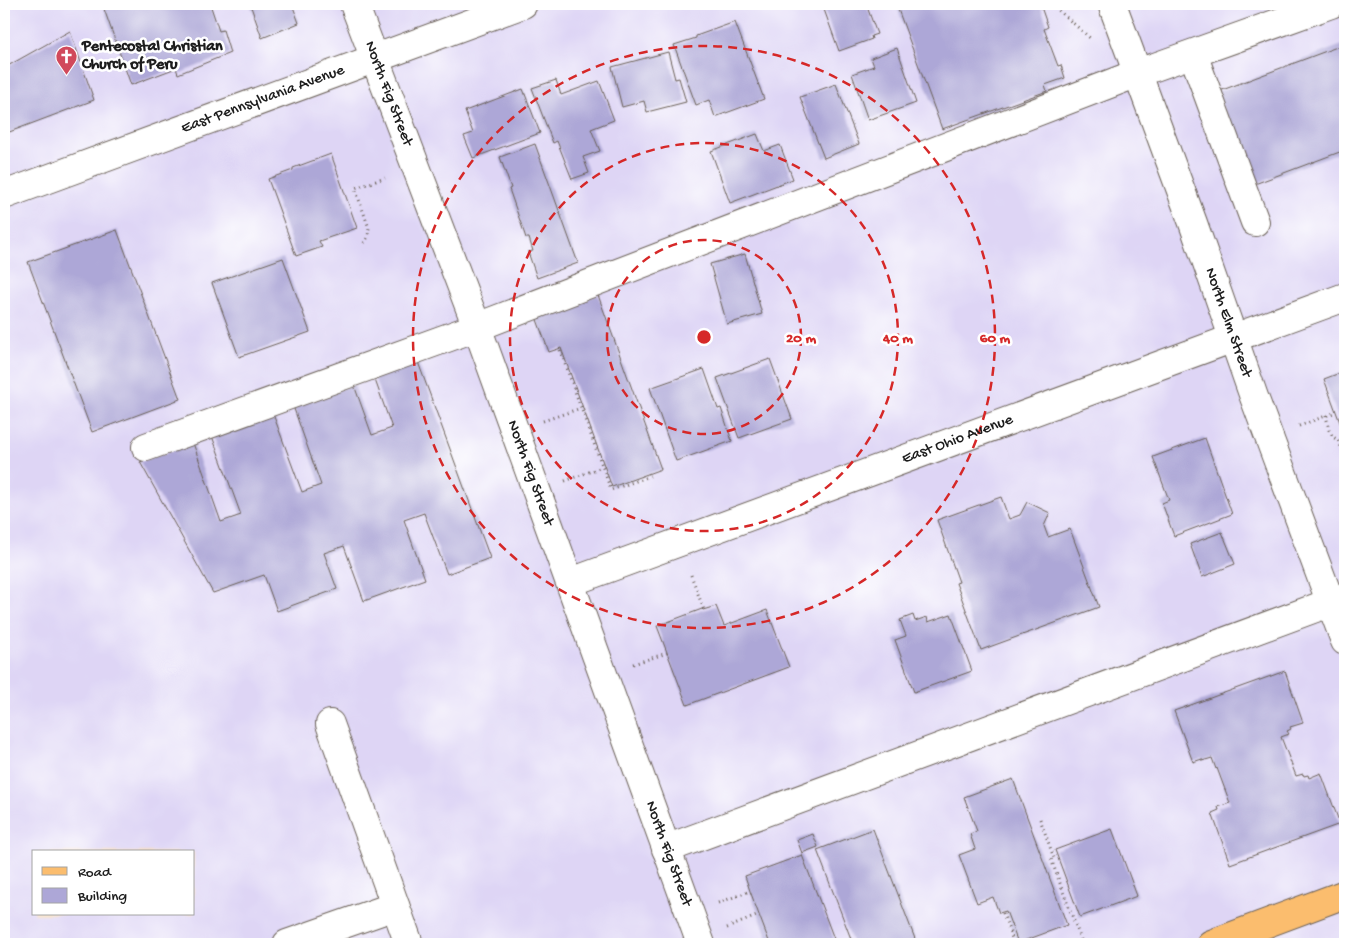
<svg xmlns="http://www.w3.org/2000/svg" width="1349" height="948" font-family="'Gochi Hand',sans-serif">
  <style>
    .built { fill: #ded5f5; fill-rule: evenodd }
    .building { fill: #ada7d7 }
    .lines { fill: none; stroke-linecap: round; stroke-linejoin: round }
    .minor-casing { stroke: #685e54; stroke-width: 30 }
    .major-casing { stroke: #685e54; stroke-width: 30 }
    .path { stroke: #685e54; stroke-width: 3; stroke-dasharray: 1 4; stroke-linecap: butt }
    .minor { stroke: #fff; stroke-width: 28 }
    .major { stroke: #fbbd6e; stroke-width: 28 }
    .ring { fill: none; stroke: #d62828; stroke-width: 2.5; stroke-dasharray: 9 6 }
    .labels { text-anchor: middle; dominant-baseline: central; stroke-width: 5; stroke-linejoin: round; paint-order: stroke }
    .poi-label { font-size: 16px; font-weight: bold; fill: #1c1c1c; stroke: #fff; text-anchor: start }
    .street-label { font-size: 16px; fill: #1c1c1c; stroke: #fff }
    .centre { fill: #d62828; stroke: #fff; stroke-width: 2.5 }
    .ring-label { font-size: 15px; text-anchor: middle; font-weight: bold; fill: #d62828; stroke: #fff; stroke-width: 5; stroke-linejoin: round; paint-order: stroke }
  </style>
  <rect width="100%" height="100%" fill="#fff"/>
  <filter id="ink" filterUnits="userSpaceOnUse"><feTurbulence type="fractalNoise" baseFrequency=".02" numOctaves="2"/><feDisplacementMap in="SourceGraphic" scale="10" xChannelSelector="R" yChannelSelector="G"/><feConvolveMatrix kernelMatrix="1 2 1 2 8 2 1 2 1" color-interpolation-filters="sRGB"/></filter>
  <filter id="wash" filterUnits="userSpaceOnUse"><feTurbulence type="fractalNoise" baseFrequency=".0096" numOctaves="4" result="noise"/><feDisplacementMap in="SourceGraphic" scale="20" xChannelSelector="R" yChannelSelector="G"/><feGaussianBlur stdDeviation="1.12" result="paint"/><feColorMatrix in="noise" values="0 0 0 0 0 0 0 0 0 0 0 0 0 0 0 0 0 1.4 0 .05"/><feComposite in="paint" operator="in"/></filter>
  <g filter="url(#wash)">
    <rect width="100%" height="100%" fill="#f4dabc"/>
    <path class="built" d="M4,4H1345V944H4ZM34,852H194V914H34Z"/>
    <g id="blocks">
      <path class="building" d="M114,4H210L219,31L223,30L230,53L178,74L176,68L131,85L104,9Z
        M250,4H292L299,23L262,38Z
        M822,4H866L877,34L871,36L872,39L839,51Z
        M896,4H1040L1048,27L1044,29L1058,66L1061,65L1065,78L1045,85L1047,91L942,129Z
        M735,22L764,99L715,117L709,100L696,105L674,45L696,38V36Z
        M70,31L94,100L4,134V68Z
        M1345,44V150L1252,185L1217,92Z
        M897,48L916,103L868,120L852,74L874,66L871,58Z
        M668,52L675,79L679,78L686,102L647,112L644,101L622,107L612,67Z
        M556,80L561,95L599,81L614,120L591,129L600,151L583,157L589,173L572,179L557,141L553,143L532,88Z
        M836,84L859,144L824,158L800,97Z
        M523,89L540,133L473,158L464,136L473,133L465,111Z
        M757,134L764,151L780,145L793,179L730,203L711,151Z
        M535,144L578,263L537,278L528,252L533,251L529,238H526L509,189L511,188L500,157Z
        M331,154L357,228L319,241L322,247L296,256L268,179L293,170V168Z
        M117,230L180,399L92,432L28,262Z
        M745,254L762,314L727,324L710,264Z
        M283,258L310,332L239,357L212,283Z
        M598,295L661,469L612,487L561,348L549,352L536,317Z
        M770,359L792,419L739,438L717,378Z
        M418,362L490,558L447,574L424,513L404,520L425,579L364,601L344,546L324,553L337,589L277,611L264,575L213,593L140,462L193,443L221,522L241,515L212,436L273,414L302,492L321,485L293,406L354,385L372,435L392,428L374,377Z
        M704,369L718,409L721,408L732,441L676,461L650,388Z
        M1345,371V436L1324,379Z
        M1205,438L1232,514L1174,536L1162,503L1169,500L1153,457Z
        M1001,497L1009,519L1020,515L1027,502L1050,513L1044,526L1048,537L1070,529L1099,607L981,650L956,583L959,582L937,520Z
        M1222,532L1235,564L1202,577L1190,544Z
        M716,606L724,626L767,610L789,667L687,705L657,626L702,609L703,610Z
        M951,614L972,671L914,692L895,640L906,636L900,620L913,615L915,621L927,617L928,622Z
        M1285,671L1303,723L1290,727L1291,729L1287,731L1289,734L1281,737L1296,776L1303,774L1304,776L1308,775L1309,778L1321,773L1340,824L1230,864L1212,813L1219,810L1218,807L1230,803L1217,768L1216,769L1212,758L1202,761V759L1193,762L1174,711Z
        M1013,779L1067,925L1018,943L1006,911L999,913L993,897L977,903L959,855L975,849L970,834L977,831L964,797Z
        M873,829L917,944H853L817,850Z
        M1112,829L1137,896L1080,917L1055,850Z
        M813,834L818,847L802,853L797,840Z
        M802,855L836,944H770L750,891L745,876Z"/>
    </g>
  </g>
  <g filter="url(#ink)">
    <use href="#blocks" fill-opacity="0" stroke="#685e54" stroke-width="1"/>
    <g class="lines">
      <defs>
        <g id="minor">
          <path id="s1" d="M354,4L477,327L701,944"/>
          <path id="s2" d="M1112,4L1193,223L1254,397L1345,641"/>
          <path d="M1193,54L1255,222"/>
          <path id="s3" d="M4,195L523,4"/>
          <path d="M146,447L477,327L1138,73L1331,4"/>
          <path id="s4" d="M571,582L1345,297"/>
          <path d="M330,724L409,944"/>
          <path d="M666,849L1345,597"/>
          <path d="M287,944L395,906"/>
        </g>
        <path id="major" d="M1211,944L1345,894"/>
      </defs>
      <use href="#minor" class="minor-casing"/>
      <use href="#major" class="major-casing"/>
      <path class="path" d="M1051,4L1090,38
        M364,243L368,237L369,228L355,188L385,178
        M560,350L611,490L650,476
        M1326,415L1329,430L1333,437L1338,440L1345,457
        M543,421L581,408
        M1299,426L1336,412
        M565,481L602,467
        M691,575L704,610
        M633,664L667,653
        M1040,819L1054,858L1051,859L1081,940
        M718,903L750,891
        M1003,913L1014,944
        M727,928L759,915"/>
      <use href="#minor" class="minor"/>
      <use href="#major" class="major"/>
    </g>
  </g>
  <g class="ring">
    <circle cx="704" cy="337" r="97"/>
    <circle cx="704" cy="337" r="194"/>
    <circle cx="704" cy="337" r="291"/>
  </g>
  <defs>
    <symbol id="church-pin" viewBox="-11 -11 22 30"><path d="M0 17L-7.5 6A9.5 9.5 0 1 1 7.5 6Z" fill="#d1495b" stroke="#fff"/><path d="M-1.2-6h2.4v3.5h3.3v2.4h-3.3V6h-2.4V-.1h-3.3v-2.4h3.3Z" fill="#fff"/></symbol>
  </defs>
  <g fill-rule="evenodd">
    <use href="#church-pin" x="54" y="44" width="25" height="34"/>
  </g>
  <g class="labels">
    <g class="poi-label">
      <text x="82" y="47">Pentecostal Christian<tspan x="82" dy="18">Church of Peru</tspan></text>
    </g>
    <g class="street-label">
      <text stroke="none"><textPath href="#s1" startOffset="96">North Fig Street</textPath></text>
      <text stroke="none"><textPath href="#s3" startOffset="276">East Pennsylvania Avenue</textPath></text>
      <text stroke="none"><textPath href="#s2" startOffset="339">North Elm Street</textPath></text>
      <text stroke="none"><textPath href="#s4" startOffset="412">East Ohio Avenue</textPath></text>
      <text stroke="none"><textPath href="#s1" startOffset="501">North Fig Street</textPath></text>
      <text stroke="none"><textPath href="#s1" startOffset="906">North Fig Street</textPath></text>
    </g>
  </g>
  <circle cx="704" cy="337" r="8" class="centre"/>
  <g class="ring-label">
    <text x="801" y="342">20 m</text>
    <text x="898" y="342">40 m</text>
    <text x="995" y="342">60 m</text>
  </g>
  <rect width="1349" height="948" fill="none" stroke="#fff" stroke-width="20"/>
  <rect x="32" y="850" width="162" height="65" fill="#ffffff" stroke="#a4a4a4"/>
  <rect x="42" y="867" width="25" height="8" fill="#fbbd6e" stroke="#a4a4a4"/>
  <text x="78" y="876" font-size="15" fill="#1c1c1c">Road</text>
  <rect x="42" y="888" width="25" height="15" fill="#ada7d7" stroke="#a4a4a4"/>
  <text x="78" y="900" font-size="15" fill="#1c1c1c">Building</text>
</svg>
